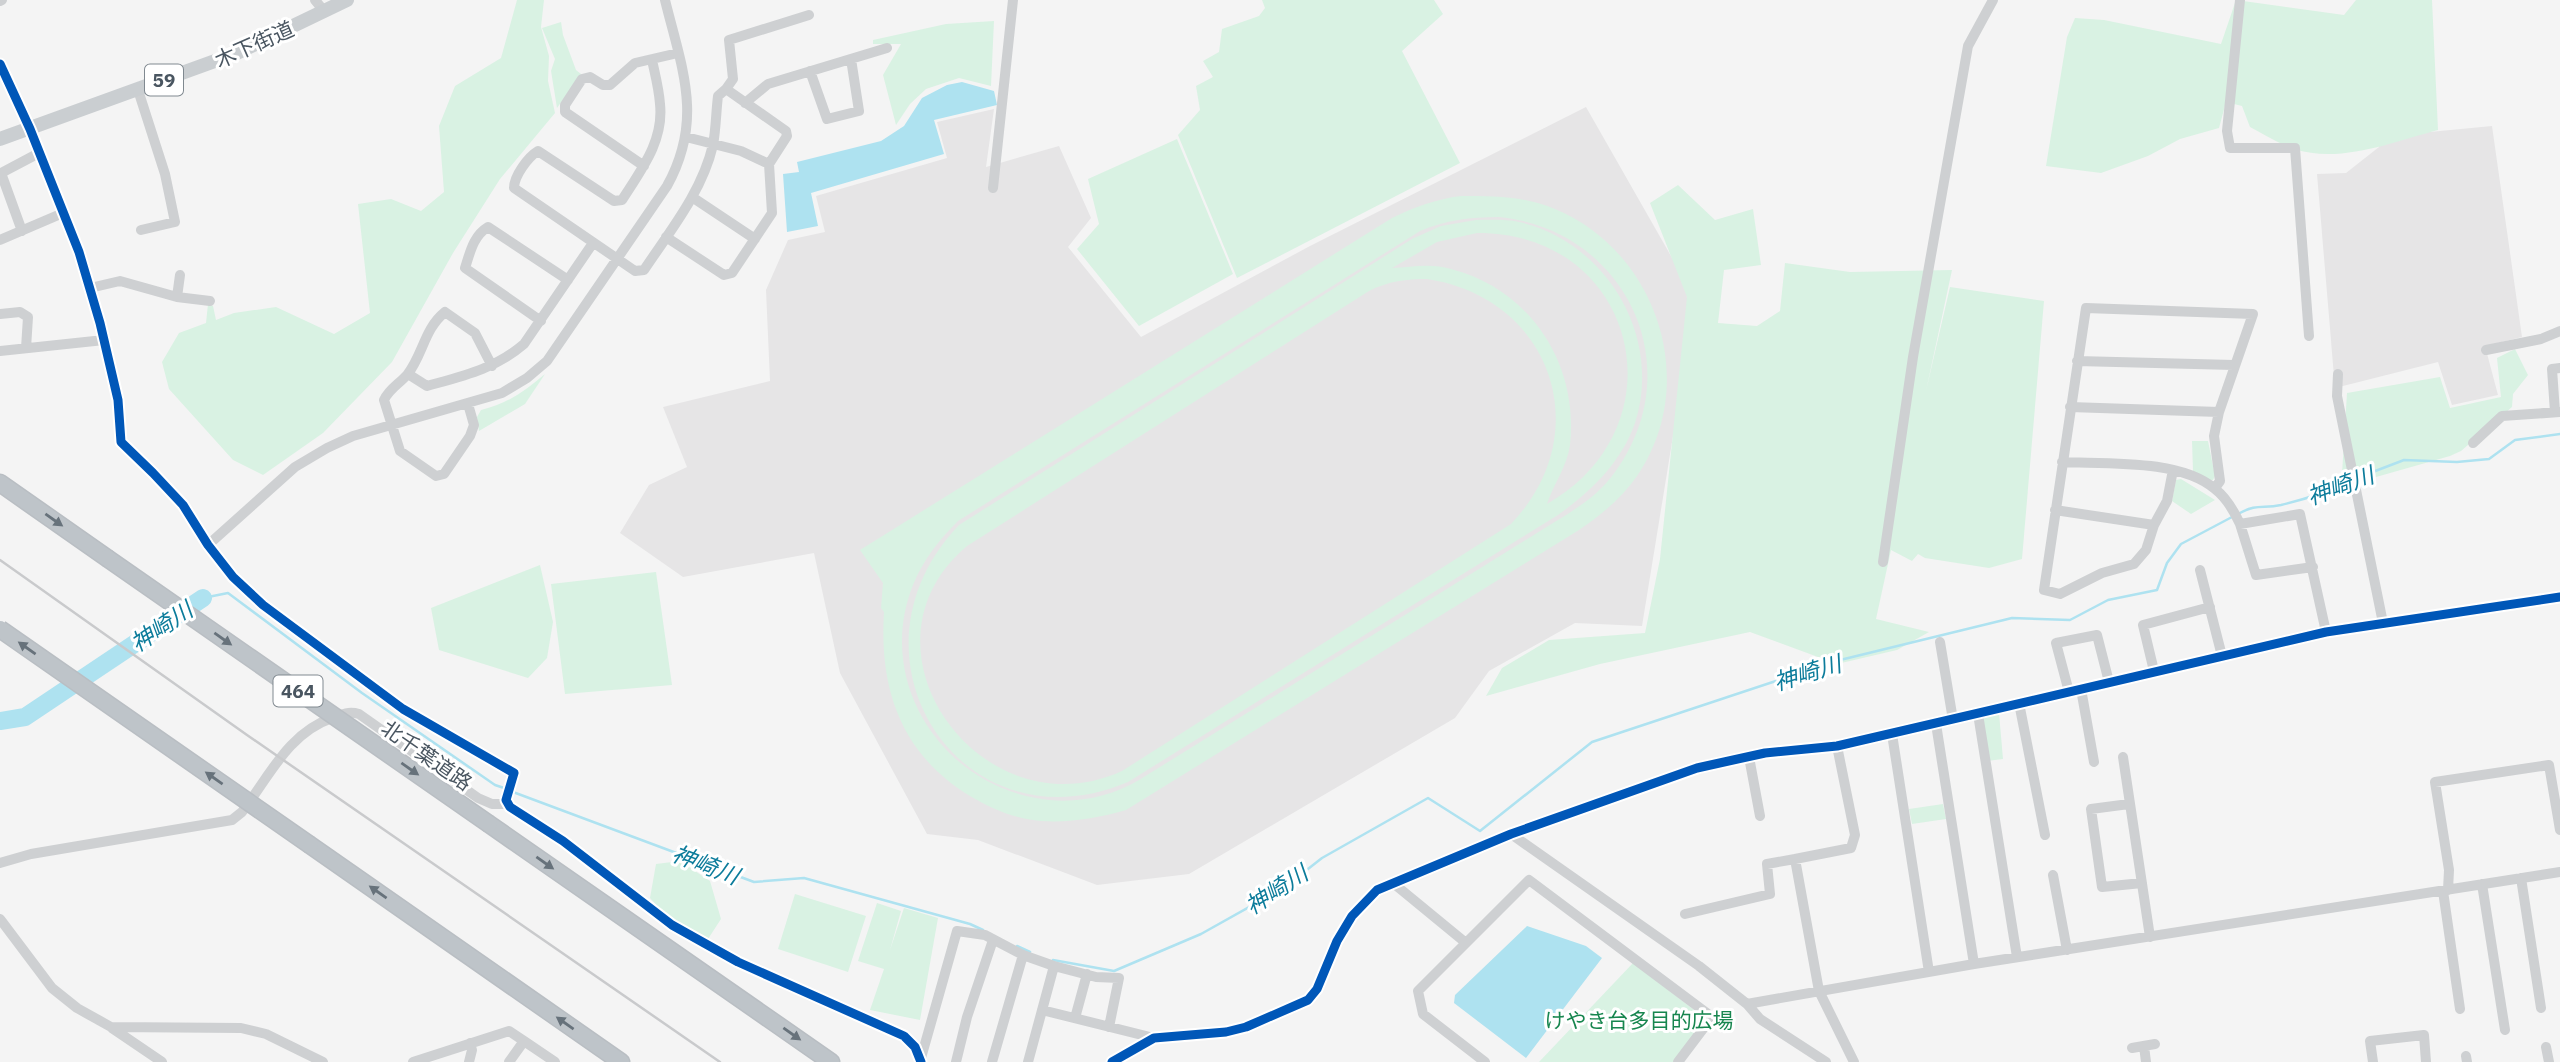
<svg xmlns="http://www.w3.org/2000/svg" width="2560" height="1062" font-family="'IBM Plex Sans','Noto Sans JP',sans-serif">
  <style>
    .education { fill: #e6e5e6 }
    .green { fill: #d9f2e3; fill-rule: evenodd }
    .water { fill: #aee2f0 }
    .lines { fill: none; stroke-linecap: round; stroke-linejoin: round }
    .stream { stroke: #aee2f0; stroke-width: 2.5 }
    .river { stroke: #aee2f0; stroke-width: 18 }
    .highway-casing { stroke: #b9bec3; stroke-width: 19 }
    .minor { stroke: #ced0d2; stroke-width: 10 }
    .major { stroke: #caced1; stroke-width: 14 }
    .highway { stroke: #bec4c9; stroke-width: 16 }
    .rail { stroke: #c9cacc; stroke-width: 2.5 }
    .highway-bridge-casing { stroke: #b9bec3; stroke-width: 19; stroke-linecap: butt }
    .highway-bridge { stroke: #bec4c9; stroke-width: 16 }
    .cycleway-casing { stroke: #fff; stroke-width: 13 }
    .cycleway { stroke: #0057b8; stroke-width: 9 }
    .oneway { fill: #67727b }
    .labels { text-anchor: middle; dominant-baseline: central; stroke-width: 6; stroke-linejoin: round; paint-order: stroke }
    .shield { fill: #fff; stroke: #808990; stroke-width: 2 }
    .shield-label { font-size: 19px; font-weight: bold; fill: #4a5661 }
    .street-label { font-size: 21px; fill: #4a5661; stroke: #fff }
    .park-label { font-size: 21px; fill: #17864f; stroke: #fff }
    .water-label { font-size: 23px; font-style: italic; fill: #0c7c9b; stroke: #fff }
  </style>
  <rect width="100%" height="100%" fill="#f4f4f4"/>
  <path class="education" d="M1586,107L1691,291V326L1642,626L1575,623L1489,671L1455,718L1189,874L1097,885L978,840L927,834L840,673L814,553L683,577L620,533L649,485L687,467L663,407L770,381L766,290L788,240L825,232L816,196L947,158L937,122L994,109L986,167L1059,146L1091,218L1068,247L1141,337L1310,246Z
    M2492,126L2522,337L2485,346L2498,395L2452,405L2438,362L2335,388L2317,174L2346,173L2379,147L2378,137Z"/>
  <path class="green" d="M517,0H544L541,27L549,56L548,81L555,113L500,179L453,253L392,362L323,433L263,475L233,460L169,389L162,362L179,333L206,323L208,304L213,306L216,320L234,313L276,307L334,334L370,313L358,204L391,199L421,211L444,192L439,126L455,86L501,58Z
    M1262,0H1434L1443,14L1402,51L1460,163L1237,278L1178,135L1200,110L1196,86L1213,77L1203,61L1219,52L1222,29L1259,16L1265,8Z
    M2236,0L2344,15L2356,0H2432L2438,130C2393,142 2340,164 2294,149C2279,144 2264,134 2250,127L2242,106L2226,102L2219,128L2180,139L2148,156L2101,173L2046,166L2067,37L2075,18L2104,20L2221,44Z
    M994,21L991,86L959,78L926,89L910,104L896,125L883,75L901,44H873V40L946,24Z
    M561,22L563,35L576,70L581,74L557,108L551,71L555,59L542,28Z
    M1177,139L1233,274L1139,326L1077,249L1099,224L1088,179Z
    M1678,185L1715,220L1753,209L1761,265L1724,270L1718,323L1757,326L1780,311L1785,263L1850,272L1952,270L1926,391L1950,287L2044,301L2022,559L1989,568L1925,558L1918,554L1912,561L1891,550L1876,619L1929,632L1897,650L1837,664L1750,632L1600,664L1486,696L1502,668L1549,640L1645,633L1660,559L1687,297L1650,203Z
    M1461,196C1493,196 1525,196 1555,209C1657,251 1701,383 1637,476C1622,498 1601,515 1579,530L1126,810C1098,818 1070,823 1041,821C1015,819 992,809 970,796C901,754 879,689 884,612L881,608L883,583L860,550L1392,218C1415,207 1436,199 1461,196ZM1499,217C1626,230 1691,367 1615,472C1599,495 1576,509 1553,523L1139,780C1109,798 1071,805 1036,798C940,781 875,680 913,585C923,560 939,540 958,521L1420,231C1446,220 1470,217 1499,217Z
    M1476,220C1490,220 1505,219 1519,222C1606,242 1663,336 1635,423C1621,463 1591,491 1558,515L1128,782C961,853 834,656 959,525L1412,239L1441,226ZM1477,233C1637,232 1684,426 1547,504C1553,485 1567,467 1570,445C1579,364 1530,289 1451,269C1431,263 1412,267 1392,268L1437,242ZM1427,279C1552,298 1598,433 1511,524L1122,771C982,835 846,648 967,546L1369,291C1389,281 1406,279 1427,279Z
    M2515,349L2528,375L2513,394L2512,407L2461,451L2450,456L2369,479L2342,474L2347,393L2440,377L2450,408L2501,397L2497,358Z
    M545,374L525,404L479,431L477,417L481,410C507,404 525,391 545,374Z
    M2192,441H2208L2215,476L2213,480H2209L2193,471Z
    M2181,479L2215,500L2191,514L2172,501L2176,480Z
    M540,565L553,622L547,658L528,678L439,650L431,608Z
    M656,572L672,685L565,694L551,584Z
    M1999,713L2003,759L1987,761L1983,717Z
    M1943,804L1946,819L1912,824L1909,809Z
    M680,861L710,881L721,919L708,939L673,923L650,898L656,864Z
    M795,894L866,916L848,972L778,949Z
    M877,903L901,911L890,950L904,908L938,918L920,1020L870,1010L884,969L858,961Z
    M1633,963L1702,1016L1703,1023L1673,1062H1539Z"/>
  <path class="water" d="M962,82L994,91L997,105L934,120L944,154L811,193L818,226L787,232L783,174L799,172L797,162L881,141L904,126L922,98L947,85Z
    M1527,926L1586,946L1602,958L1526,1058L1454,1003L1455,995Z"/>
  <g class="lines">
    <path class="stream" d="M2357,478L2404,460L2457,462L2489,459L2515,440L2560,434
      M2238,514C2258,503 2262,509 2281,505C2306,499 2328,492 2351,481
      M203,598L228,593L362,693L495,785L507,789
      M513,792L754,882L804,878L970,924L983,930
      M1017,946L1030,952
      M1053,960L1114,971L1201,934L1285,887L1322,858L1428,798L1480,831L1592,742L1836,661L2012,618L2070,620L2108,600L2157,590L2167,563L2181,544L2232,517"/>
    <path class="river" d="M0,721L25,717L203,598"/>
    <defs>
      <path id="highway" d="M0,483L107,558
        M489,824L831,1062
        M310,845L621,1062"/>
    </defs>
    <use href="#highway" class="highway-casing"/>
    <path class="minor" d="M315,0L324,11
      M2240,0L2227,131L2230,148H2295L2309,336
      M0,1L2,0
      M652,60C655,74 659,89 660,104C664,141 641,170 622,200L614,201L538,151C528,157 514,176 514,188L635,271L644,270C670,231 702,192 713,145C716,129 716,112 718,96L726,89L786,131L787,136L769,164L772,213L732,273L724,275L666,237
      M0,64L30,129L79,252L100,323L118,400L121,442L153,473L183,505L208,545L233,577L263,605L403,709L514,773L506,800L510,807L563,841L672,925L738,962L904,1036L915,1047L921,1062
      M810,71L827,119L859,111L851,59
      M726,89L733,79L729,40L809,15
      M138,90L165,174L175,222L141,230
      M745,103L768,84L887,48
      M686,137L741,151L769,164
      M644,166L565,112V105L582,79L590,77L603,85H610L635,63L678,53
      M993,188L1013,0
      M692,197L755,239
      M22,231L1,173L39,153
      M0,240L63,213
      M90,288L120,281L177,297L210,301
      M177,297L180,275
      M0,314L20,312L28,317L26,348
      M541,321L465,268C470,253 473,236 488,227L568,280
      M2486,350L2541,339L2560,331
      M0,351L104,340
      M2077,361L2234,365
      M408,374L427,386C463,376 495,369 524,344L593,243
      M2338,374L2337,396L2383,623
      M468,404L474,425L470,436L444,474L436,476L400,451L384,400C389,389 399,384 407,375C423,355 424,329 445,312L475,333L492,366
      M2070,407L2219,412
      M2555,412L2552,369L2560,368
      M2473,443L2502,416L2560,412
      M2062,462C2107,464 2180,459 2215,489C2227,498 2234,511 2240,524L2300,514L2326,632
      M2173,470L2167,501L2154,525L2146,550L2134,564L2102,573L2060,594L2044,590L2086,308L2253,314L2219,412L2214,436L2220,481L2215,488
      M2055,510L2154,525
      M2240,524L2256,575L2313,567
      M208,545L295,467L327,448L353,436L502,393L527,378L547,361L667,186C704,119 682,69 665,0
      M1883,562L1913,357L1968,46L1993,0
      M2200,570L2222,656
      M1940,642L1953,720
      M2154,671L2143,625L2210,607
      M2081,689L2094,762
      M2069,692L2056,643L2097,635L2109,682
      M2019,703L2045,835
      M1978,714L2017,957
      M1936,724L1974,964
      M1892,734L1929,972
      M1837,746L1855,835L1851,848L1795,859L1819,991L1854,1062
      M1749,757L1760,816
      M2123,757L2150,937
      M2129,804L2091,809L2102,887L2142,883
      M1511,834L1699,966L1747,1004L1760,1019L1826,1062
      M0,863L31,854L232,820L242,812C269,777 288,733 332,718C342,714 349,711 359,714L478,798L492,804H508
      M2053,875L2067,950
      M2521,878L2541,1008
      M1393,883L1466,943
      M2482,884L2505,1030
      M2448,890L2449,870L2435,782L2549,765L2560,830
      M2443,891L2460,1009
      M1685,914L1770,894L1767,864L1795,859
      M0,919L52,988L77,1008L111,1027L241,1028L266,1034L323,1062
      M1747,1004L1974,964L2560,872
      M1042,1010L1154,1038
      M1075,1018L1087,974
      M112,1028L162,1062
      M524,1041L555,1062
      M2144,1046L2146,1062
      M2546,1047L2549,1062
      M2132,1048L2155,1044
      M2466,1056L2467,1062
      M921,1058L957,931L985,935L1023,955L1054,966L1096,977L1119,978L1109,1027
      M413,1062L509,1031L524,1041L509,1062
      M469,1062L472,1050L470,1043
      M956,1062L967,1017L993,940
      M992,1062L1023,955
      M1028,1062L1054,966
      M1112,1062L1154,1038L1226,1032L1246,1027L1308,1000L1317,989L1337,941L1352,916L1377,890L1511,834L1697,768L1765,753L1837,746L2326,632L2560,597
      M1485,1062L1423,1014L1418,991L1529,880L1712,1017L1678,1062
      M2373,1062L2370,1041L2424,1035L2426,1062"/>
    <path class="major" d="M0,139L237,53L347,0"/>
    <use href="#highway" class="highway"/>
    <path class="rail" d="M0,560L247,735L720,1062"/>
    <defs>
      <path id="highway-bridge" d="M107,558L489,824
        M0,629L310,845"/>
    </defs>
    <use href="#highway-bridge" class="highway-bridge-casing"/>
    <use href="#highway-bridge" class="highway-bridge"/>
    <defs>
      <path id="cycleway" d="M0,64L30,129L79,252L100,323L118,400L121,442L153,473L183,505L208,545L233,577L263,605L403,709L514,773L506,800L510,807L563,841L672,925L738,962L904,1036L915,1047L921,1062
        M1112,1062L1154,1038L1226,1032L1246,1027L1308,1000L1317,989L1337,941L1352,916L1377,890L1511,834L1697,768L1765,753L1837,746L2326,632L2560,597"/>
    </defs>
    <use href="#cycleway" class="cycleway-casing"/>
    <use href="#cycleway" class="cycleway"/>
  </g>
  <defs><path id="oneway-solid" d="M-6-.8H1V-3.2L6.5 0L1 3.2V.8H-6Z" transform="scale(1.75)"/></defs>
  <g class="oneway">
    <use href="#oneway-solid" transform="translate(54 520) rotate(35)"/>
    <use href="#oneway-solid" transform="translate(223 639) rotate(35)"/>
    <use href="#oneway-solid" transform="translate(27 648) rotate(-145)"/>
    <use href="#oneway-solid" transform="translate(410 769) rotate(35)"/>
    <use href="#oneway-solid" transform="translate(214 778) rotate(-145)"/>
    <use href="#oneway-solid" transform="translate(545 863) rotate(35)"/>
    <use href="#oneway-solid" transform="translate(378 892) rotate(-145)"/>
    <use href="#oneway-solid" transform="translate(565 1023) rotate(-145)"/>
    <use href="#oneway-solid" transform="translate(792 1034) rotate(35)"/>
  </g>
  <g class="labels">
    <g class="shield">
      <rect x="145" y="64.5" width="38" height="31" rx="5"/>
      <rect x="273.5" y="675.5" width="49" height="31" rx="5"/>
    </g>
    <g class="shield-label">
      <text x="164" y="80">59</text>
      <text x="298" y="691">464</text>
    </g>
    <g class="street-label">
      <text transform="translate(254 44) rotate(-24)">木下街道</text>
      <text transform="translate(427 755) rotate(35)">北千葉道路</text>
    </g>
    <g class="park-label">
      <text x="1639" y="1020">けやき台多目的広場</text>
    </g>
    <g class="water-label">
      <text transform="translate(2340 485) rotate(-20)">神崎川</text>
      <text transform="translate(161 626) rotate(-34)">神崎川</text>
      <text transform="translate(1807 672) rotate(-17)">神崎川</text>
      <text transform="translate(706 864) rotate(21)">神崎川</text>
      <text transform="translate(1276 889) rotate(-33)">神崎川</text>
    </g>
  </g>
</svg>
